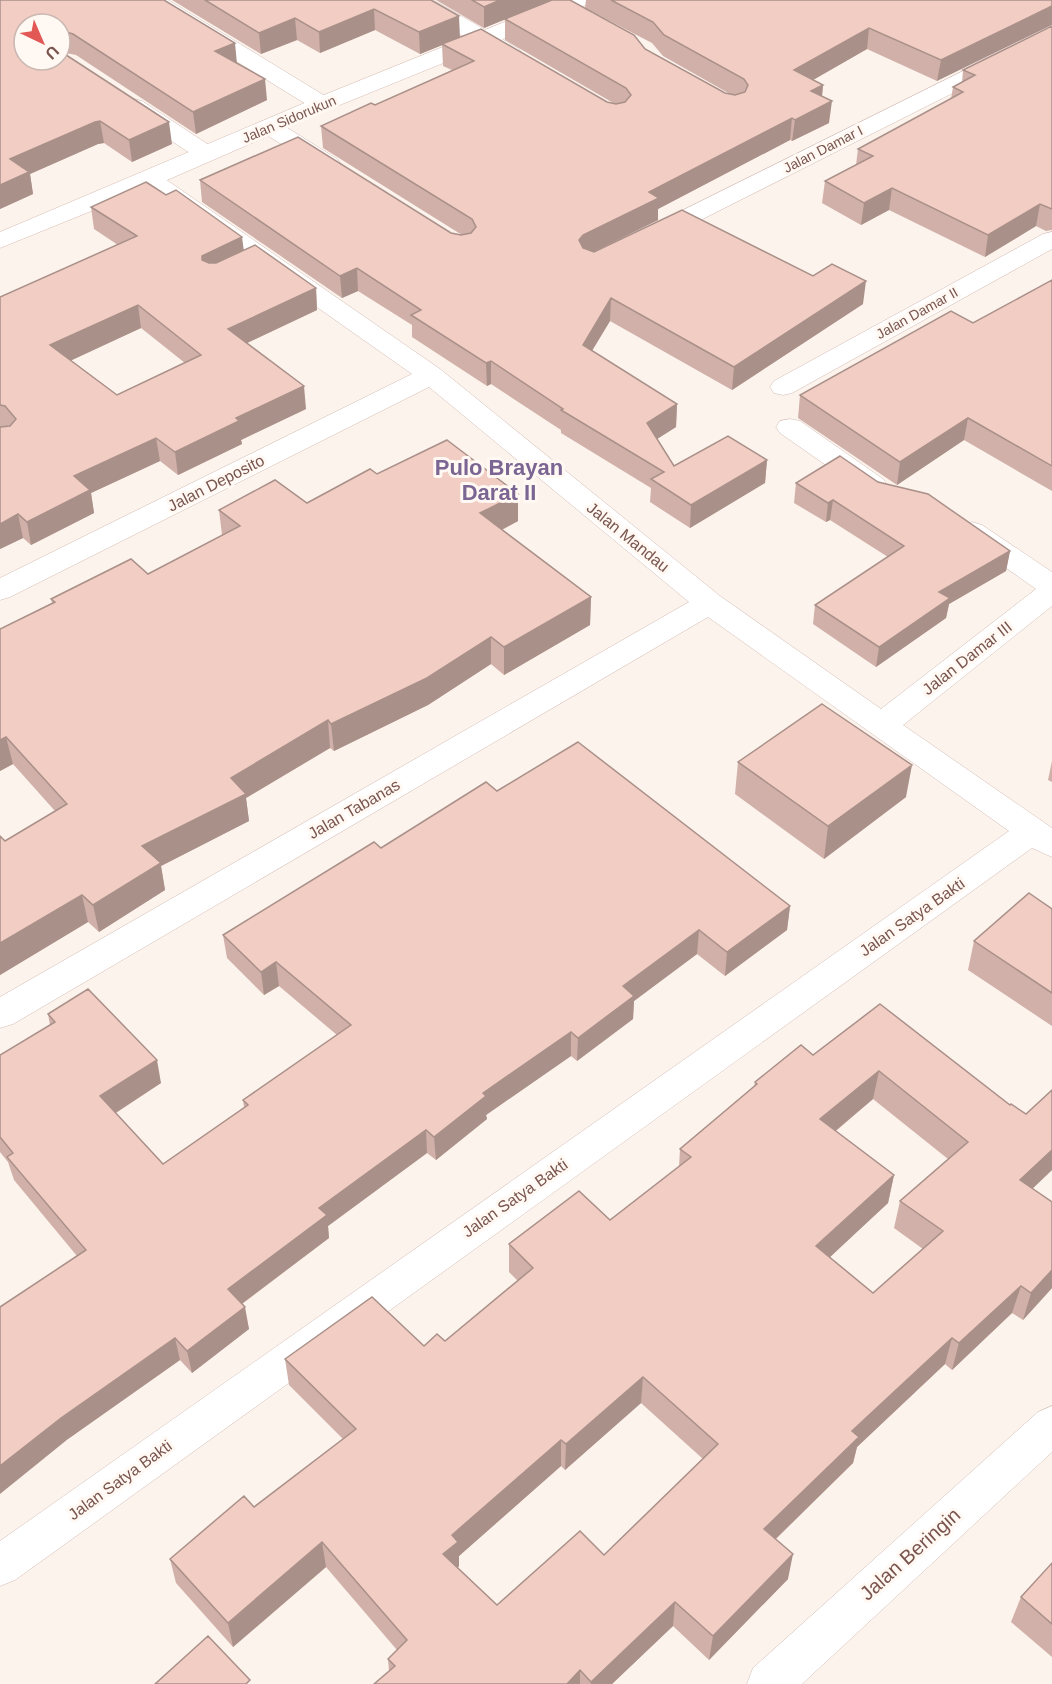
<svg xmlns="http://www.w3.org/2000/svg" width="1052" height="1684" font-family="Helvetica,sans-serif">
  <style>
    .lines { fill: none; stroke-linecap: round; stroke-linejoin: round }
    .street-casing { stroke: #d2bbb4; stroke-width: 1 }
    .secondary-casing { stroke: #d5bab1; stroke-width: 1 }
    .street { fill: #fff; fill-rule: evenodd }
    .secondary { fill: #fff; fill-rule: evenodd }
    .wall { fill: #d0b0a9; fill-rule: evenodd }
    .shaded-wall { fill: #a99089 }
    .building { fill: #f2cdc4; stroke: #a99089; stroke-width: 1.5; fill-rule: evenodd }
    .labels { text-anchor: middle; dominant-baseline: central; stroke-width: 6; stroke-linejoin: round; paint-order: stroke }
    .far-street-label { font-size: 14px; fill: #79554e; stroke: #fff8f3 }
    .street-label { font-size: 16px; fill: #79554e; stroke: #fff8f3 }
    .near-street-label { font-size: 20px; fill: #79554e; stroke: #fff8f3 }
    .district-label { font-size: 22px; font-weight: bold; fill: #7b6693; stroke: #fff8f3 }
  </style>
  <rect width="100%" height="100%" fill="#fcf3ec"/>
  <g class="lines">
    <defs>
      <path id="street" d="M142,0H168L330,99L333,104L330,109L322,111L314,109L145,5Z
        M406,0H433L519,49L522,54L519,59L511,61L503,59L409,5Z
        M1052,27V43L663,239L654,241L645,239L642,234L645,229Z
        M134,99L142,101L215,149L219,154L215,159L207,161L199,159L126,111L123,106L126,101Z
        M270,120L278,122L337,159L341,164L337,169L329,171L321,169L262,132L258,127L262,122Z
        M150,172L158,174L440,369L720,596L881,709L1036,589L962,537L958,531L962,525L972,522L982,525L1052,572V606L903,725L1052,828V857L1032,848L15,1580L0,1586V1541L1009,831L708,617L13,1024L0,1028V997L689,602L429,387L10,597L0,600V578L412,374L142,184L138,179L142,174Z
        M1052,232V249L792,393L783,395L774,393L770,387L774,381L1043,234Z
        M790,419L800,421L883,479L887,485L883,491L873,494L863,491L780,433L776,427L780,421Z
        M1052,1406V1452L802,1684H747L753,1668L1038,1412Z"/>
      <path id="secondary" d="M559,0H589L586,5L330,109L158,184L0,248V232L314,99Z"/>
    </defs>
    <use href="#street" class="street-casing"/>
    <use href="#secondary" class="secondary-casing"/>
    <use href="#street" class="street"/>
    <use href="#secondary" class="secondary"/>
  </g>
  <path class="wall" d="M0,0L237,64L267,100L196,134L76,55L66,53L64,54L172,144L132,162L104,143L98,144L30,174L33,194L0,209Z
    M172,0H431L460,37L607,102L615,104L505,40V19L484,28L436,0H570L645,49L725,93L730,94L663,56L652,43L585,8L586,0H1052L937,81L867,49L813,80L823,85L822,96L829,123L792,141L790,140L658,209V220L594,252L863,304L732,390L610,321L592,351L677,404L676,427L657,439L674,466L767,460L765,483L690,528L650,502L651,488L561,433V430L491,384L487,386L412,337V325L358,291L342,298L202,202L200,180L462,235L323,148L321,126L375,105L452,70L443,66L442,45L420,54L375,30L320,53L297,40L261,54Z
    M1052,26V230L1046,231L1036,226L985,257L889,210L861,225L822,203L825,181L856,165L858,149L951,99L953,87L962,83L963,70Z
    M91,207L244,250L316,288L317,310L247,343L306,409L241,440L242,444L178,475L160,461L91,493L94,513L31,545L23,538L0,549V297L118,245L94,229ZM141,328L185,363L117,395L71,360Z
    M1052,280V491L964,440L897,485L798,418L800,395L973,323Z
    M377,474L518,521L502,530L591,597L590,625L504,675L491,664L428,705L334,751L330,748L246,798L249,821L161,866L165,890L99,932L88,922L0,975V836L5,841L55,811L13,764L0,771V629L52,603L51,599L148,574L222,535L219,510L307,503Z
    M878,482L1010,551L1006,571L949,604L946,618L876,667L813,624L815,605L888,557L830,520L826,522L794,503L796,483Z
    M1052,761V782L1048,780Z
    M738,762L906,797L824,859L735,794Z
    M497,791L790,906L787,930L725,976L697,954L634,1001L633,1019L577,1061L571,1056L486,1115L487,1119L436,1160L427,1153L328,1226L329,1238L242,1304L249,1329L192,1373L180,1360L68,1439L77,1256L14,1180L8,1162L0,1152V1055L50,1025L48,1014L161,1083L116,1113L163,1164L244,1107L243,1100L337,1035L279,986L264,995L227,958L223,935L381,848Z
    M1052,909V1026L968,970L974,941Z
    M880,1004L1052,1170L1032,1189L1052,1288L1023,1320L1012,1313L952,1370L945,1364L857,1447L853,1463L776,1539L788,1579L709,1660L673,1626L612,1684H374L389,1671L388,1659L397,1650L326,1567L233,1647L176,1583L170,1559L254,1507L343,1439L289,1385L285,1359L424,1346L445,1341L518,1281L509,1272V1244L610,1220L679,1167L680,1149L754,1086L755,1082L813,1055ZM873,1099L948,1159L900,1201L894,1228L923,1249L873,1293L829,1257L888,1203L894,1175L836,1131ZM641,1403L703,1459L604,1555L497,1605L458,1568L459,1566V1556L561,1466L565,1470Z
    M1052,1563V1657L1011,1622L1021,1597Z"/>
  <path class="shaded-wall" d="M500,0H553L484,28V7Z
    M1052,6V25L937,81L941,60Z
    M374,9L375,30L320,53L319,32Z
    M459,16L460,38L420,54L419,32Z
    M295,18L297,40L261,54L259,33Z
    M869,28L867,49L792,92L794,70Z
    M63,31L66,53L60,55V32Z
    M235,43L237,64L215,51Z
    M265,79L267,100L196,134L193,112Z
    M823,85L821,107L832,101L829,123L792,141L795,120L811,91Z
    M792,118L790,140L658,209V220L583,257L579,240L583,235L649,192Z
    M100,121L104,143L98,144L30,174L33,194L0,209V185L10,159L95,122Z
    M169,122L172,144L132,162L129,140Z
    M892,188L889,210L861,225L864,203Z
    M1040,204L1036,226L985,257L988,235Z
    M242,237L245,259L205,278L202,256Z
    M357,268L358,291L342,298L340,276Z
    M866,281L863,304L732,390L734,367Z
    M316,288L317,310L230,351L228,329Z
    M611,298L610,321L582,367L583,345Z
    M138,305L141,328L55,368L50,345Z
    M491,361V384L487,386L486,363Z
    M304,386L306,409L241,440L242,444L178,475L175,452L236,418Z
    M677,404L676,427L646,446L647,423Z
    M968,418L964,440L897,485L900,462Z
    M156,438L160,461L91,493L94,513L31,545L27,522L74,476Z
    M767,460L765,483L690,528L691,505Z
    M518,494V521L480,541V513Z
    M833,500L830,520L826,522L828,503Z
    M18,514L23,538L0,549V524Z
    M1010,551L1006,571L949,604L946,618L876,667L879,647L939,592Z
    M591,597L590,625L504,675V647Z
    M491,637V664L428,705L334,751L331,724Z
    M328,720L330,748L246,798L249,821L161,866L165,890L99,932L93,905L142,846L231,778Z
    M6,737L13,764L0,771V740Z
    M912,765L906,797L824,859L828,826Z
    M82,895L88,922L0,975V943Z
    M790,906L787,930L725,976L727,952Z
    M699,930L697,954L634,1001L633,1019L577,1061L578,1038L623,986Z
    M276,962L279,986L264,995L261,972Z
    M571,1032V1056L486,1115L487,1119L436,1160L434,1137L483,1093Z
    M157,1060L161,1083L106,1119L100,1096Z
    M879,1071L873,1099L816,1147L820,1119Z
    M426,1130L427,1153L328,1226L329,1238L232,1311L228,1289L319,1208Z
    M1052,1150V1170L1012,1208L1020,1180Z
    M894,1175L888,1203L812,1274L816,1246Z
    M1052,1270V1288L1023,1320L1031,1293Z
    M1021,1286L1012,1313L952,1370L959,1343Z
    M245,1307L249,1329L192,1373L187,1351Z
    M175,1338L180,1360L68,1439L0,1494V1466L61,1418Z
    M952,1338L945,1364L857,1447L853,1463L760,1554L764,1529L852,1431Z
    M643,1377L641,1403L565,1470L566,1444Z
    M561,1440V1466L459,1556V1566L445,1578L443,1554L452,1535Z
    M322,1542L326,1567L233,1647L228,1623Z
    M793,1554L788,1579L709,1660L713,1636Z
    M675,1602L673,1626L612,1684H591V1682Z
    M580,1670V1684H567Z"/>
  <path class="building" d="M0,0H164L235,43L215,51L265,79L193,112L73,34L63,31L60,32V24H24V60H60V51L169,122L129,140L100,121L95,122L10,159L29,172L0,185Z
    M205,0H431L459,16L419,32L374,9L319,32L295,18L259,33Z
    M472,0H500L484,7Z
    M552,0H570L634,35L645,49L725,93L735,95L745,92L748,85L744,79L664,35L653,22L611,0H1052V6L941,60L869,28L794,70L823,85L811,91L832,101L795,120L792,118L649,192L659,198L583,235L579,240L583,248L594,252L682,210L813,276L832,264L866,281L734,367L611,298L583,345L677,404L647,423L674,466L728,436L767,460L691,505L651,479L664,472L561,410L563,409L491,361L486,363L411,315L421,310L357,268L340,276L200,180L298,137L451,233L461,235L471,233L476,227L472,219L321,126L371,103L375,105L474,61L442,44L481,29L607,102L616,104L625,102L631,95L626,88L505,19Z
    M1052,26V209L1040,204L988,235L892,188L864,203L825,181L873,156L858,149L963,92L953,87L975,75L963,70Z
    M146,182L166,195L176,190L242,237L202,256V260L209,263H216L255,245L316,288L228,329L304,386L236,418L239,421L175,452L156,438L74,476L90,490L27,522L18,514L0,524V427L10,426L16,419L5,406L0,405V297L137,236L91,207ZM138,305L201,355L117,395L50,345Z
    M1052,280V466L968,418L900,462L800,395L951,311L973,323Z
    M447,440L518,494L480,513L591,597L504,647L491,637L427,678L331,724L328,720L231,778L246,794L142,846L161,863L93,905L82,895L0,943V836L5,841L67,804L6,737L0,740V629L55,602L51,599L131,559L148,574L240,526L219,510L275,480L307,503L370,469L377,474Z
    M840,456L878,482L928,494L1010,551L939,592L950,598L879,647L815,605L904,546L833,500L828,503L796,483Z
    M822,704L912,765L828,826L738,762Z
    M578,742L790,906L727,952L699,930L623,986L634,996L578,1038L571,1032L483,1093L486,1096L434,1137L426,1130L319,1208L327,1215L228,1289L245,1307L187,1351L175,1338L61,1418L0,1466V1307L86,1250L7,1157L13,1153L0,1137V1055L55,1022L48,1014L88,989L157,1060L100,1096L163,1164L248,1105L243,1100L351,1025L276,962L261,972L223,935L374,842L381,848L486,782L497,791Z
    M1029,893L1052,909V993L974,941Z
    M880,1004L1010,1105L1011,1104L1026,1114L1052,1090V1150L1020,1180L1052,1202V1270L1031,1293L1021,1286L959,1343L952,1338L852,1431L859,1437L764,1529L793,1554L713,1636L675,1602L591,1682L580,1670L567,1684H374L395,1666L388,1659L407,1640L322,1542L228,1623L170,1559L244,1496L254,1507L356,1429L285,1359L372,1297L424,1346L437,1334L445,1341L533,1268L509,1244L579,1191L610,1220L691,1157L680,1149L757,1084L755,1082L801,1045L813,1055ZM879,1071L968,1142L900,1201L943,1231L873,1293L816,1246L894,1175L820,1119ZM643,1377L718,1444L604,1555L580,1531L497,1605L443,1554L458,1542L452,1535L561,1440L566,1444Z
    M1052,1563V1624L1021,1597Z
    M208,1636L250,1680L246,1684H155Z"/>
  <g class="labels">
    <g class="far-street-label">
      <text transform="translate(289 119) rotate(-23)">Jalan Sidorukun</text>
      <text transform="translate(823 149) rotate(-27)">Jalan Damar I</text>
      <text transform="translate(917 313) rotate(-29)">Jalan Damar II</text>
    </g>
    <g class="street-label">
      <text transform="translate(216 483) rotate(-27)">Jalan Deposito</text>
      <text transform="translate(628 537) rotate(39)">Jalan Mandau</text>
      <text transform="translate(967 658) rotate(-38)">Jalan Damar III</text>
      <text transform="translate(354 809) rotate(-30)">Jalan Tabanas</text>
      <text transform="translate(912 917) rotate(-35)">Jalan Satya Bakti</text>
      <text transform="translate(515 1198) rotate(-35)">Jalan Satya Bakti</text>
      <text transform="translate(120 1480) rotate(-36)">Jalan Satya Bakti</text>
    </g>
    <g class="near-street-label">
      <text transform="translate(910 1554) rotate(-42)">Jalan Beringin</text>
    </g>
    <g class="district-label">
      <text x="499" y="467">Pulo Brayan<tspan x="499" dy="25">Darat II</tspan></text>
    </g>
  </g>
  <g transform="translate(42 42) rotate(136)"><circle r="28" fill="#fff8f3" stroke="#c9b7b1" stroke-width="1.5"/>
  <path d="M0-4.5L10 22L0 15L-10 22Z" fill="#e25855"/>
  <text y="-9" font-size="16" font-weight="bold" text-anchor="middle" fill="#79554e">U</text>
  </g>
</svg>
